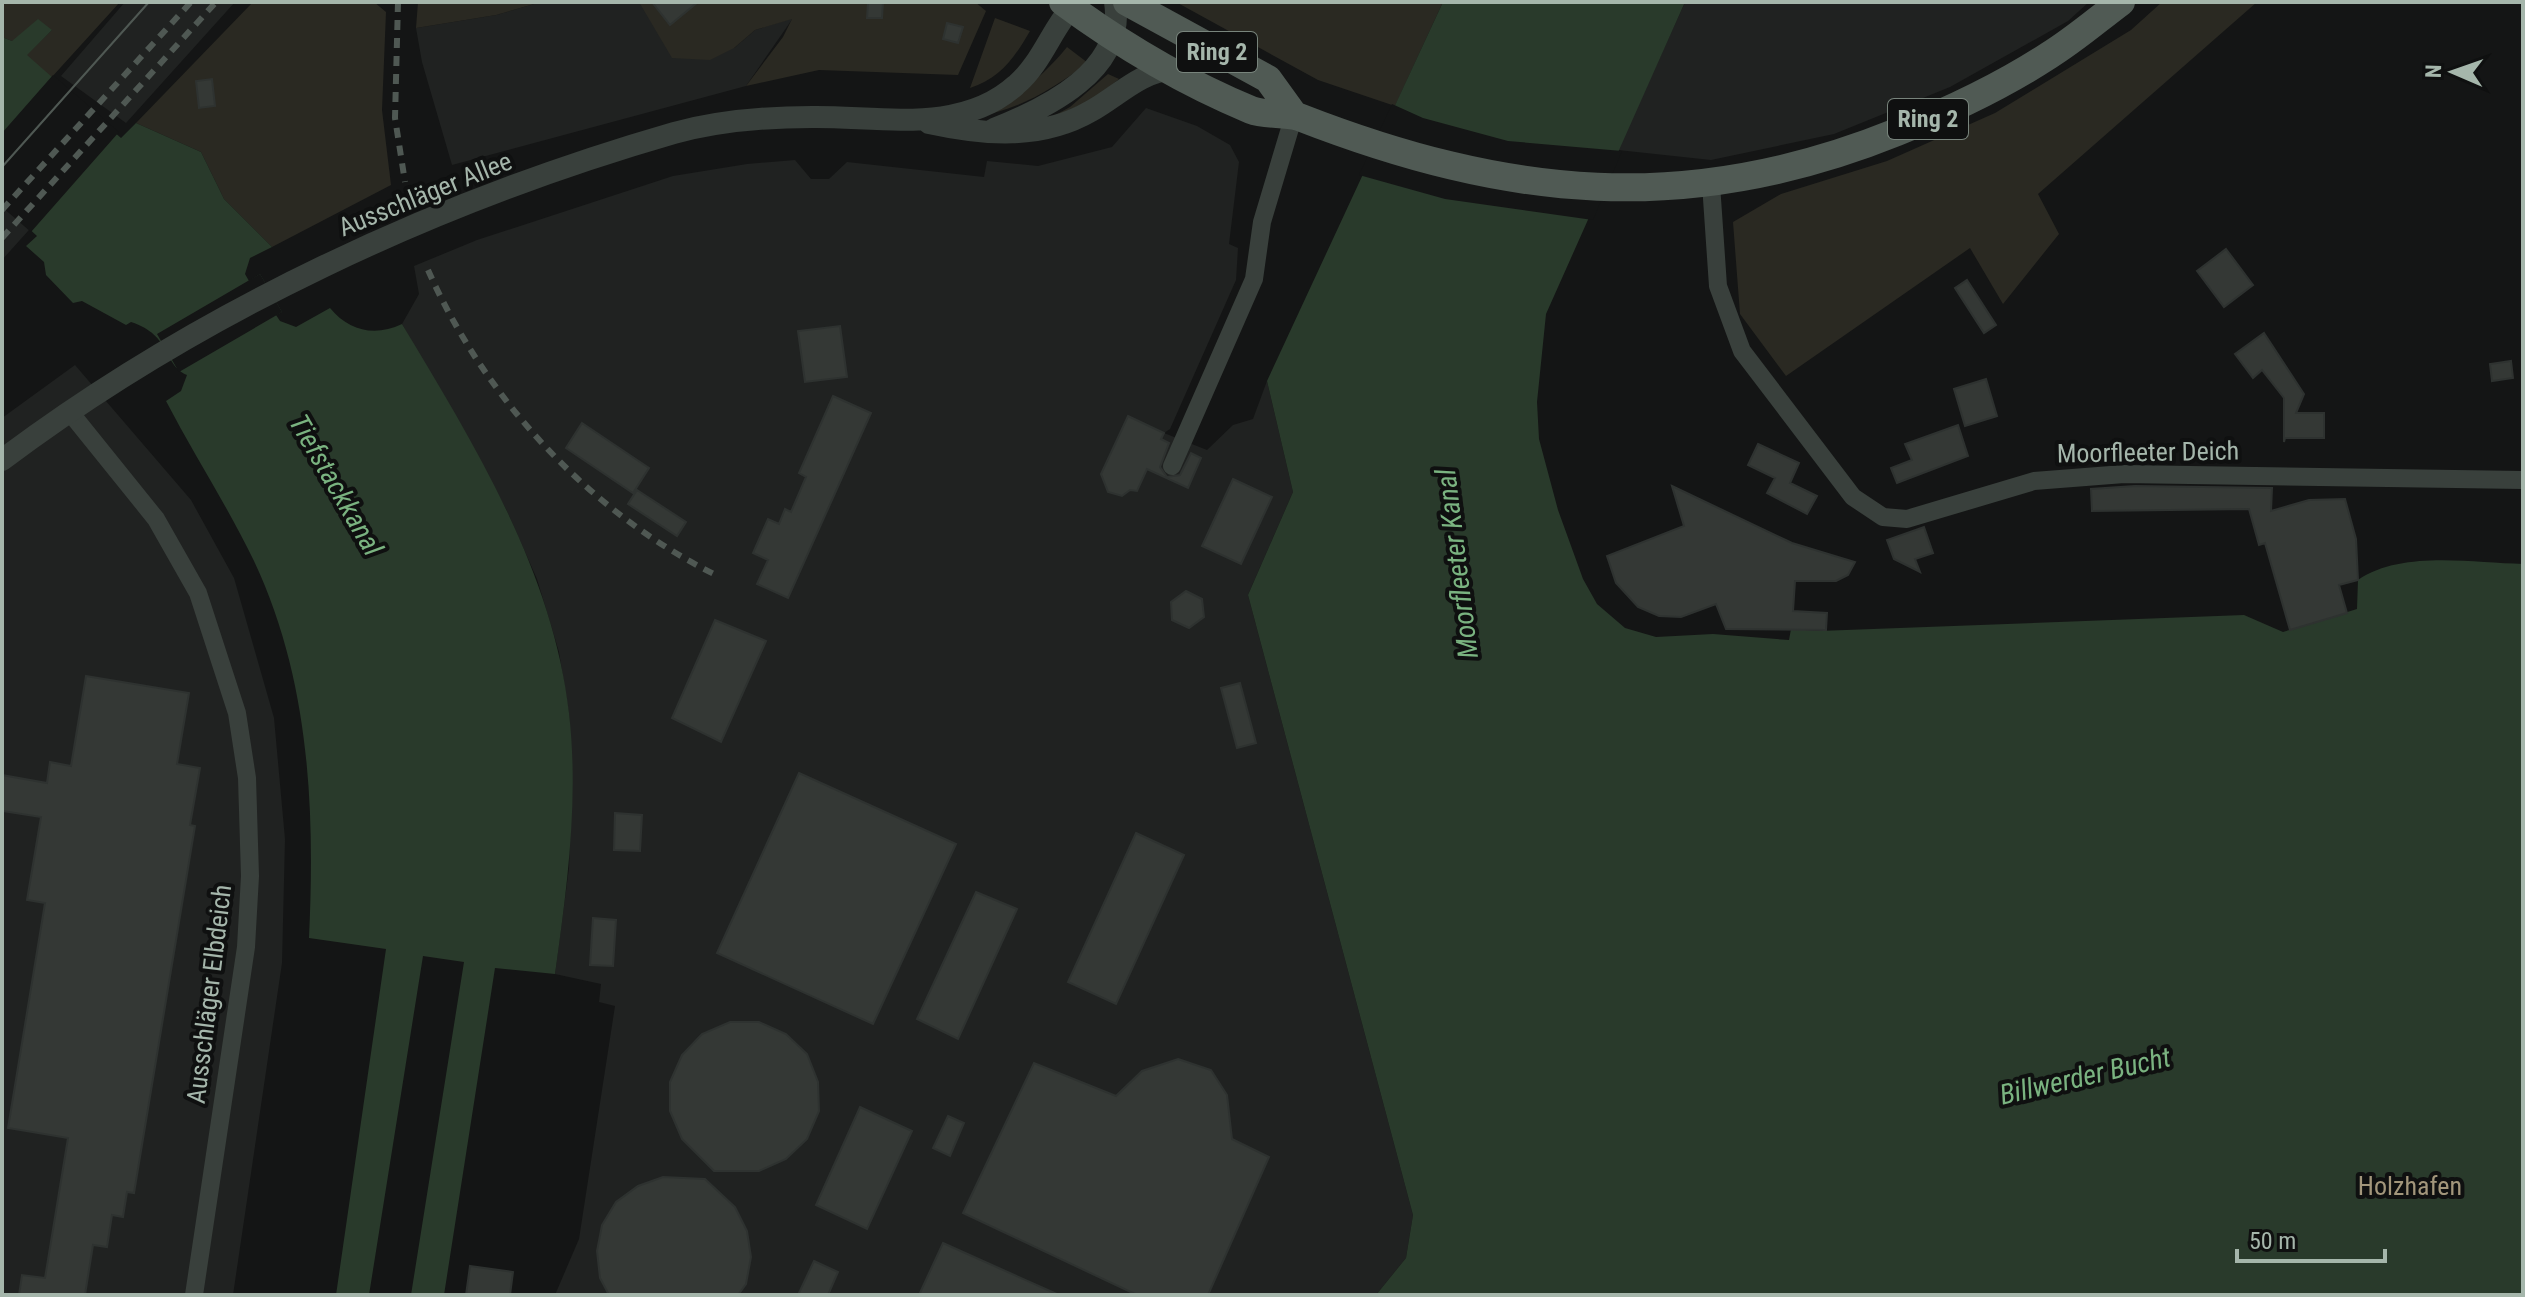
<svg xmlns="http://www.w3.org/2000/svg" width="2525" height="1297" font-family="'Roboto Condensed',sans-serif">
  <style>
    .built { fill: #202221 }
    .green { fill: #2a2922 }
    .water { fill: #293a2b }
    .pier { fill: #141515 }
    .building { fill: #343835; stroke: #2e3230; stroke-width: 2 }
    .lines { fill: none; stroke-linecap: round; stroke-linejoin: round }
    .minor { stroke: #39403c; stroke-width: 18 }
    .tertiary { stroke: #39403c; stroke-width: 22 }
    .primary { stroke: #505a54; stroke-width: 28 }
    .tram { stroke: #4f5853; stroke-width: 2 }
    .rail { stroke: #4f5853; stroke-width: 6; stroke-dasharray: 10 8; stroke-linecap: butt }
    .labels { text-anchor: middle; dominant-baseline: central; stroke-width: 8; stroke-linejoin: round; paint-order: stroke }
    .shield { fill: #0f1010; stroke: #78847c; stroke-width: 2 }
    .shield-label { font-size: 24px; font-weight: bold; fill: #a5b6ab }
    .street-label { font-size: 26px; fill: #a5b6ab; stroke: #0f1010 }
    .park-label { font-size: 26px; fill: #a2967b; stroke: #0f1010 }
    .water-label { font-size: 28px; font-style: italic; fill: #7ab380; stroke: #0f1010 }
  </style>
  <rect width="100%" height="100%" fill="#141515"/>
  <path class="built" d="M125,2H235L126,123L61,76Z
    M541,2H639L645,8L734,48L755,30L793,18L746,86L452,165L422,62L416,28L496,15Z
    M1685,2H2089L2068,21L1950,87L1834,134L1711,160L1618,150Z
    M1146,108L1197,126L1230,145L1239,162L1229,244L1238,248L1236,280L1170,429L1164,433L1207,450L1233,425L1253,419L1267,381L1293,492L1248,595L1413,1215L1406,1258L1376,1295H555L579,1239L615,1006L599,1002L601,984L555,974L569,868L572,786L569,714L559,652L537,579L506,509L402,324L419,294L414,266L477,240L673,176L747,164L795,160L811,179H829L847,162L984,177L987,161L1038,166L1112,147Z
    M2,190L37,221L2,260Z
    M75,365L191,500L234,578L274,718L285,839L282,963L233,1295H2V418Z"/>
  <path class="green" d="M2,2H120L51,78L26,55L52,30L12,41L2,37Z
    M253,2H374L386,12L382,110L391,185L272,247L224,199L201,152L136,123Z
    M418,2H541L496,15L416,28Z
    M639,2H975L986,11L958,75L819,70L746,86L783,37L792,19L755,30L734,48L710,60L672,58Z
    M1176,2H1443L1395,106L1318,80Z
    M2162,2H2257L2038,194L2059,234L2003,304L1970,248L1786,376L1740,314L1733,222L1781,194L1887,161L1995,113L2131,30Z
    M995,18L1030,31C1015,57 1000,79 970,88Z
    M1067,47L1088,63C1052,89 1021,109 976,117C1013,100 1042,78 1067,47Z
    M1108,74L1119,79L1095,99L1050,118L1070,107Z"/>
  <path class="water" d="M1443,2H1685L1546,314L1537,402L1539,439L1558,510L1583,579L1597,604L1625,628L1656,637L1713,634L1789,640L1791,629L1819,631L2244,615L2283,632L2357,609L2358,580C2402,550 2472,563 2523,564V1295H1376L1406,1258L1413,1215L1248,595L1293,492L1267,381Z
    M38,19L52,30L27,55L121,138L136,123L201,152L224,199L272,247L250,258L245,274L249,281L260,274L282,312L276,315L280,321L296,327L330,308C349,331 375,337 402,324C474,444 553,571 569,713C579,800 567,888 555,974L495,968L444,1295H411L464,962L423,956L369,1295H336L386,949L309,938C315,810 310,680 254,561C228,507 194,455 166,401L181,391L187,375C162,364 173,336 131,322L126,325L82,301L73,303L46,275L44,262L26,246L37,236L2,204V37L12,41Z"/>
  <path class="pier" d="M53,75L119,132L31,232L2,207V133Z
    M1392,104L1423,118L1508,141L1622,151L1593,220L1445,199L1359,175Z
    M260,274L282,312L179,372L157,334Z"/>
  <path class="building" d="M652,2H698L670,25Z
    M868,2H883L882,18H867Z
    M947,23L963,27L958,43L943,39Z
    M212,79L215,106L199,108L196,81Z
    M2226,249L2253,285L2224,307L2197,271Z
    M1967,280L1996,325L1984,333L1955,288Z
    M840,326L847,377L805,382L798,331Z
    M2264,333L2304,394L2296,413H2324V438H2285L2284,442V398L2262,370L2253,378L2235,354Z
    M2511,361L2513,378L2492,381L2490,364Z
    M1986,379L1997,416L1965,426L1954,389Z
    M833,396L871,413L788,598L757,584L768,560L753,553L768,519L779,524L785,509L791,512L806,477L799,473Z
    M1128,416L1164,433L1161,439L1169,443L1160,467L1167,477L1180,475L1191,453L1201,458L1188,488L1147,469L1137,491L1130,490L1122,496L1108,492L1101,474Z
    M582,423L649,468L633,493L566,448Z
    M1958,425L1968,456L1897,483L1891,468L1912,460L1905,444Z
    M1758,444L1799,463L1790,483L1817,496L1807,514L1767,493L1775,478L1748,465Z
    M1233,479L1272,497L1241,564L1202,546Z
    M1672,486L1792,543L1855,562L1848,575L1836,581H1795L1793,611L1827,613L1826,630L1726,629L1716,604L1681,617L1659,616L1638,607L1616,583L1607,556L1684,526Z
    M2135,486L2272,488L2271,511L2309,500L2345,499L2356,539L2358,580L2339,585L2347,613L2290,630L2265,543L2259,545L2249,509L2092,511L2091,489Z
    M637,490L686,522L677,536L628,504Z
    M1924,527L1933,553L1915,559L1920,572L1894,559L1887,540Z
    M1186,591L1202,599L1204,617L1189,628L1172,620L1171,602Z
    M715,620L766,641L721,742L672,718Z
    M86,676L189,693L177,764L200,768L190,825L195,826L134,1193L127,1192L123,1217L112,1215L107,1247L93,1245L85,1295H19L22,1275L45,1278L68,1138L8,1128L45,903L27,900L41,817L2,811V775L47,783L50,762L71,766Z
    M1240,683L1256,743L1237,748L1221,688Z
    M799,773L956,844L873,1024L717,953Z
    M615,813L642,815L640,851L614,850Z
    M1136,833L1184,855L1116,1004L1068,982Z
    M976,892L1017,909L958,1039L917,1019Z
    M593,918L616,920L613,966L590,965Z
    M730,1022H759L786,1034L807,1054L818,1082L819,1111L807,1139L786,1159L759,1171H714L682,1139L670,1111V1082L682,1055L702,1034Z
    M1178,1059L1211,1070L1227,1095L1232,1139L1269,1157L1208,1295H1137L963,1213L1034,1063L1116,1096L1142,1071Z
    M860,1107L912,1131L867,1229L816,1205Z
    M948,1116L964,1123L950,1156L933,1148Z
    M663,1177L705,1179L735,1207L747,1231L751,1257L746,1284L738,1295H609L600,1278L597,1251L602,1225L616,1202L638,1186Z
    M943,1243L1059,1295H919Z
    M814,1261L838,1272L828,1295H798Z
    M470,1266L513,1272L510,1295H466Z"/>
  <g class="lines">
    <path class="minor" d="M1711,184L1718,286L1742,351L1853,497L1883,517L1907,519L2034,481L2124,474L2523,480
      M69,411L156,519L198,593L237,713L247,778L250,876L246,947L194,1295
      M1172,466L1254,279L1262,222L1294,115"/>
    <path class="tertiary" d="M929,123C984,135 1041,140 1091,111C1118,96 1140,72 1172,69
      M994,129C1047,108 1126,70 1115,2
      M2,460C199,312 438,201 674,133C718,121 766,117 812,117C879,116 961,135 1016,85C1043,62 1052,27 1076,2"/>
    <path class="primary" d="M1063,2C1120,44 1186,83 1251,110C1266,116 1284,112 1299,117C1507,198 1687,217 1897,132C1949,111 2002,86 2048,56C2074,40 2097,20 2121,2
      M1127,2L1268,79L1294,115"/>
    <path class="tram" d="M2,167L149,2"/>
    <path class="rail" d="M398,2L395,118L405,182
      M2,210L191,2
      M2,238L216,2
      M428,270C484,397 589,512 714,574"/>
  </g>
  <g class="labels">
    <g class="shield">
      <rect x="1177" y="32" width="80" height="40" rx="6"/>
      <rect x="1888" y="99" width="80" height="40" rx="6"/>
    </g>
    <g class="shield-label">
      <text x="1217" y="52">Ring 2</text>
      <text x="1928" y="119">Ring 2</text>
    </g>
    <g class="street-label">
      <text transform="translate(425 194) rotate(-22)">Ausschläger Allee</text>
      <text transform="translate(2148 452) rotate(-1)">Moorfleeter Deich</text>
      <text transform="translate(209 994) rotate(-83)">Ausschläger Elbdeich</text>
    </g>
    <g class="park-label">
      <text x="2410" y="1186">Holzhafen</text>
    </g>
    <g class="water-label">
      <text transform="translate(336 485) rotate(60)">Tiefstackkanal</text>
      <text transform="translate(1457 564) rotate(-97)">Moorfleeter Kanal</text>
      <text transform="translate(2085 1076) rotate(-13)">Billwerder Bucht</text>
    </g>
  </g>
  <rect width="2525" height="1297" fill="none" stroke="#a5b6ab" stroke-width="8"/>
  <g transform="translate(2453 72) rotate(272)" stroke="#0f1010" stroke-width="6" paint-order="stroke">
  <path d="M0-6L14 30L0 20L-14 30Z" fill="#a5b6ab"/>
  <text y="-12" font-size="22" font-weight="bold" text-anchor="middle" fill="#a5b6ab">N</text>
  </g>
  <path d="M2237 1249v12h148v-12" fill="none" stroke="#a5b6ab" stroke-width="4"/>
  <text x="2249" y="1249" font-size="24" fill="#a5b6ab" stroke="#0f1010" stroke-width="6" paint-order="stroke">50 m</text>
</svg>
